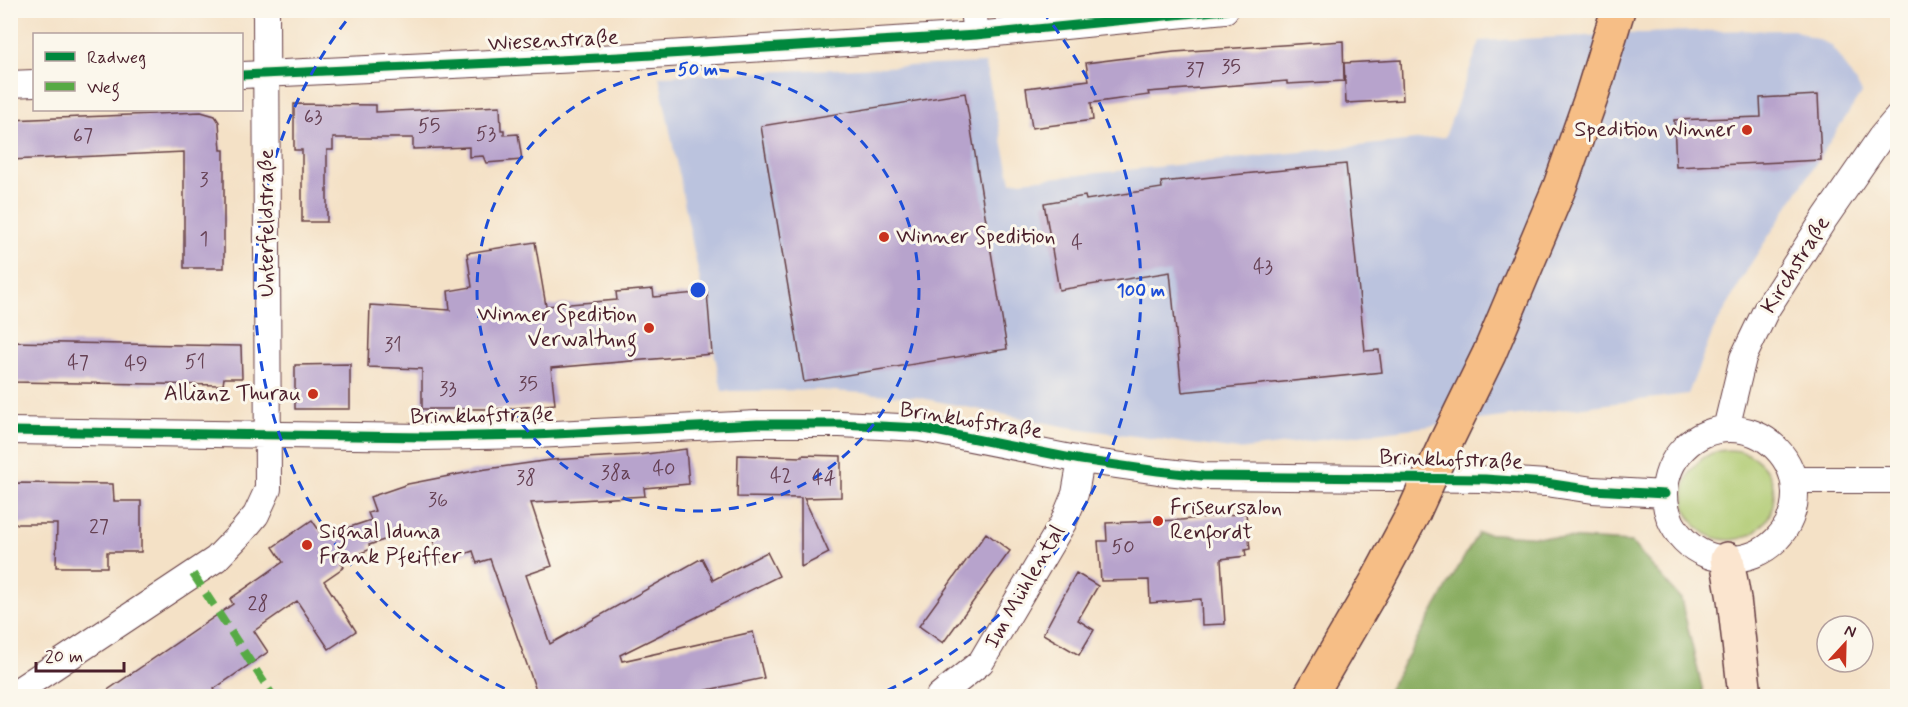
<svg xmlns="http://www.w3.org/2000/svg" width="1908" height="707" font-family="Mynerve,sans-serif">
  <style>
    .industrial { fill: #bbc3de }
    .green { fill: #aec96f; stroke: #7c744d; stroke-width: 1.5 }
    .forest { fill: #8aad62; stroke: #6a6646; stroke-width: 1.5 }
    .building { fill: #b7a3cc }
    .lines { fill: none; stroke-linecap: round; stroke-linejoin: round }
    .street-casing { stroke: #643c42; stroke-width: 28 }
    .secondary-casing { stroke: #643c42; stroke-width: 36 }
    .highway-casing { stroke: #643c42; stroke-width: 36 }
    .street { stroke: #fff; stroke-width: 26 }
    .secondary { stroke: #fbe5cf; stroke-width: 33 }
    .highway { stroke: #f6be86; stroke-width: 33 }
    .highway-bridge-casing { stroke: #643c42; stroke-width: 36; stroke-linecap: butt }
    .highway-bridge { stroke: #f6be86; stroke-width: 33 }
    .quiet { stroke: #57aa44; stroke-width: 8; stroke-dasharray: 15 8; stroke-linecap: butt }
    .cycleway-casing { stroke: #fbf7ec; stroke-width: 13 }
    .cycleway { stroke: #00873e; stroke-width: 9 }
    .ring { fill: none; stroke: #1d4ed8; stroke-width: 3; stroke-dasharray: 10 8 }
    .poi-dot { fill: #c8321e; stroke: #fbf7ec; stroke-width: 2 }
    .labels { text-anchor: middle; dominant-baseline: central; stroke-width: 6; stroke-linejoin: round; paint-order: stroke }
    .number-label { font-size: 20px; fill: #654053 }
    .street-label { font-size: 22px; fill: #4a1f2b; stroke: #fbf7ec }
    .poi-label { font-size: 22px; fill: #4a1f2b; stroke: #fbf7ec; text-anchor: end }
    .centre { fill: #1d4ed8; stroke: #fbf7ec; stroke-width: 3 }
    .ring-label { font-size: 18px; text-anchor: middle; font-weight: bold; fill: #1d4ed8; stroke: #fbf7ec; stroke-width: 6; stroke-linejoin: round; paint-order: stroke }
  </style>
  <rect width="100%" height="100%" fill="#fbf7ec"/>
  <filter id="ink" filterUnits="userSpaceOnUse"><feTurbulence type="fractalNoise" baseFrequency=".0167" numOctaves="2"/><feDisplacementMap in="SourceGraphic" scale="12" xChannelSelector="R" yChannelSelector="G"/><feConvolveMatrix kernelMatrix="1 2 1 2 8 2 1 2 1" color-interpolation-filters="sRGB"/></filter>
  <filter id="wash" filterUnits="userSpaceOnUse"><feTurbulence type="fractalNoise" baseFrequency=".008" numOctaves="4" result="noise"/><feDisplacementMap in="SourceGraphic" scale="24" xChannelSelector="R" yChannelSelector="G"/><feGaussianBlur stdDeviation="1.35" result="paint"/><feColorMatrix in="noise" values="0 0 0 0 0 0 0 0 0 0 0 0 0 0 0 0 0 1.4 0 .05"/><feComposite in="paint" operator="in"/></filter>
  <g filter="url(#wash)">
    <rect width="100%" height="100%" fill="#f4e1c6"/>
    <path class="industrial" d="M1794,30L1831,45L1862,92L1750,265L1713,331L1688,394L1238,450L1067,427L916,397L820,390L722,391L659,76L985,63L1011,182L1445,137L1480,41L1689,31Z"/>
    <path class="green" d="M1684 495a45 45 0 1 1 90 0a45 45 0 1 1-90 0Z"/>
    <path class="forest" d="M1478,533L1631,542L1681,599L1704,696H1385Z"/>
    <g id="blocks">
      <path class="building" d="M1343,41L1344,81L1287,84V81L1148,92L1149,95L1091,103L1093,120L1032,128L1026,88L1089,80L1086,63L1174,52Z
        M1401,60L1403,100L1346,103L1344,63Z
        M965,93L1007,349L804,382L761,126Z
        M1818,95L1821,160L1676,167L1674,120L1761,117L1760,98Z
        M294,104L376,105V112L500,106L501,130H504V135L518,134L522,160L486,163L483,156L469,157V147L413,149V138H333V150H327V222H302V150H294Z
        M201,112L215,116L219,122L221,150H224V268H184V152L10,160V120Z
        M1346,164L1365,351L1379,350L1382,372L1182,392L1170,272L1059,290L1044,203L1085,196L1086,200L1162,188L1161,182Z
        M535,242L546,306L617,300L616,292L653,289L654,297L707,292L712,354L551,368L555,404L505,409H422V369L368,367L370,305L450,310L448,291L472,287L467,253Z
        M10,342L241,346L242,378H224L223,385L10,382Z
        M350,364V409H295V365Z
        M686,449L689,484L644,488L645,496L531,503L552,566L526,575L550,644L702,558L713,580L767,552L779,576L620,655L622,661L753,632L764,678L679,696H538L490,559L477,563L473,551L441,562L429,530L418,532L417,529L369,545L371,549L340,561L344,567L324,581L356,631L329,649L297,601L254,631L268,652L214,689L219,696H99L233,604L230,599L283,562L273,547L312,520L323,536L371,520L368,513L375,511L370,497L408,484L480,470L551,460L638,455Z
        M738,455L802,457V455L841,456V497L804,498L829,553L801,567V498L737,497Z
        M10,483L113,484L114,501H141V552H107V567H56L57,524H10Z
        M1246,513L1250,549L1245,550L1246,556L1221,559L1225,624L1202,625L1201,599L1150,603L1149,580L1101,581L1098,541H1107L1106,523L1181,520Z
        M986,533L1010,551L943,643L919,626Z
        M1076,573L1098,586L1078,620L1094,630L1079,655L1043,634Z"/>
    </g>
  </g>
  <g filter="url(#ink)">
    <use href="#blocks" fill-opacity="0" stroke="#643c42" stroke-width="1.5"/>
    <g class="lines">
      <defs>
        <path id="street" d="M973,10L976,35
          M242,75L619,57L976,35L1225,10
          M10,84L34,83
          M1726,429L1743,358L1766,310L1825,218L1881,137L1898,117
          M1665 494a65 65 0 1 1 130 0a65 65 0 1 1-130 0Z
          M10,431L425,437L535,435L757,424H840L920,428L1081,460L1158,471L1203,476L1485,479L1546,483L1593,490L1665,494
          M1794,480H1898
          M10,696L216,559L241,533L256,515L268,489L266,10
          M939,696L981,662L1063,523L1075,494L1081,460"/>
        <path id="secondary" d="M1727,559L1734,599L1745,696"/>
        <path id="highway" d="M1310,696L1377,581L1413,514"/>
      </defs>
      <use href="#street" class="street-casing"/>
      <use href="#secondary" class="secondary-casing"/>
      <use href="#highway" class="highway-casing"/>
      <use href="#street" class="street"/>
      <use href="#secondary" class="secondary"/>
      <use href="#highway" class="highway"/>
      <defs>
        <path id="highway-bridge" d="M1413,514L1445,444L1489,354L1560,186L1591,98L1618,10"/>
      </defs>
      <use href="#highway-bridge" class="highway-bridge-casing"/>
      <use href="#highway-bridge" class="highway-bridge"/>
      <path class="quiet" d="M193,574L273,696"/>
      <defs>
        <path id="cycleway" d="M242,75L619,57L976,35L1225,10
          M10,431L425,437L535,435L757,424H840L920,428L1081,460L1158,471L1203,476L1485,479L1546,483L1593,490L1665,494"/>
      </defs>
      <use href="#cycleway" class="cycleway-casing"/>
      <use href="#cycleway" class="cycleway"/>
    </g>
  </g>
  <g class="ring">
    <circle cx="698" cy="290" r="221"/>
    <path d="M521 696A443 443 0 0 1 354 11M1042 11A443 443 0 0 1 875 696"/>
  </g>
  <g class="poi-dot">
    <circle cx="1747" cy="130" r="6"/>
    <circle cx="884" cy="237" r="6"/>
    <circle cx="649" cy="328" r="6"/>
    <circle cx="313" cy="394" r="6"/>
    <circle cx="1158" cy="521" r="6"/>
    <circle cx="307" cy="545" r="6"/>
  </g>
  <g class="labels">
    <g class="number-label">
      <text x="1231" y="67">35</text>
      <text x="1195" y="70">37</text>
      <text x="313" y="117">63</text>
      <text x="429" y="126">55</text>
      <text x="486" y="134">53</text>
      <text x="83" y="136">67</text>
      <text x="204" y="180">3</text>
      <text x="204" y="239">1</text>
      <text x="1077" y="243">4</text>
      <text x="1263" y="267">43</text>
      <text x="393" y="345">31</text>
      <text x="195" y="362">51</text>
      <text x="78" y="363">47</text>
      <text x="136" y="364">49</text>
      <text x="528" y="384">35</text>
      <text x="448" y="389">33</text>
      <text x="664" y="469">40</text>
      <text x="616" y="473">38a</text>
      <text x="781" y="476">42</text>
      <text x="526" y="478">38</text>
      <text x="824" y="478">44</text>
      <text x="438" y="500">36</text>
      <text x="99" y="527">27</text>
      <text x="1123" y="547">50</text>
      <text x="258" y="604">28</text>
    </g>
    <g class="street-label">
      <text transform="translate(553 41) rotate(-3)">Wiesenstraße</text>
      <text transform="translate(267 223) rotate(-90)">Unterfeldstraße</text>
      <text transform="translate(1796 265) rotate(-58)">Kirchstraße</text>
      <text transform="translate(482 416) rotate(-1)">Brinkhofstraße</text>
      <text transform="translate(971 421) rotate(9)">Brinkhofstraße</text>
      <text transform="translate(1451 460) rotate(2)">Brinkhofstraße</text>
      <text transform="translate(1025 587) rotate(-60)">Im Mühlental</text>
    </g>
    <g class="poi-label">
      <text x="1735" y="130">Spedition Winner</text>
      <text x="896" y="237" text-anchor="start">Winner Spedition</text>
      <text x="637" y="315">Winner Spedition<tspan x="637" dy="25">Verwaltung</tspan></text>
      <text x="301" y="394">Allianz Thurau</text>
      <text x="1170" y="508" text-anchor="start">Friseursalon<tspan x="1170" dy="25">Renfordt</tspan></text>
      <text x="319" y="532" text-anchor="start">Signal Iduna<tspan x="319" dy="25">Frank Pfeiffer</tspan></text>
    </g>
  </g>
  <circle cx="698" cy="290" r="9" class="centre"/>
  <g class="ring-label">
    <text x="698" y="75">50 m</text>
    <text x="1141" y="296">100 m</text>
  </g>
  <rect width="1908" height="707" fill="none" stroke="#fbf7ec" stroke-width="36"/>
  <rect x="33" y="33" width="210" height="78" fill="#fbf7ec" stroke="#b4a19f" stroke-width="1.5"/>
  <rect x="45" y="52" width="30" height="9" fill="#00873e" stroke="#b4a19f" stroke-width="1.5"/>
  <text x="87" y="63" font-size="18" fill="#4a1f2b">Radweg</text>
  <rect x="45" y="82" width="30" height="9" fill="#57aa44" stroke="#b4a19f" stroke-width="1.5"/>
  <text x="87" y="93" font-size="18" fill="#4a1f2b">Weg</text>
  <g transform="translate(1845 644) rotate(22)"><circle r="28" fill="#fbf7ec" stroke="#b4a19f" stroke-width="1.5"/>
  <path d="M0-4.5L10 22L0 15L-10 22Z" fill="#c8321e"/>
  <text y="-9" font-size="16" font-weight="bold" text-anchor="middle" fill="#4a1f2b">N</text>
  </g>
  <path d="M36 662v9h88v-9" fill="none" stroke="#4a1f2b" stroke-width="3"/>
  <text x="45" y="662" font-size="18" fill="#4a1f2b" stroke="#fbf7ec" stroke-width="4.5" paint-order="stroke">20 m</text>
</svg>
